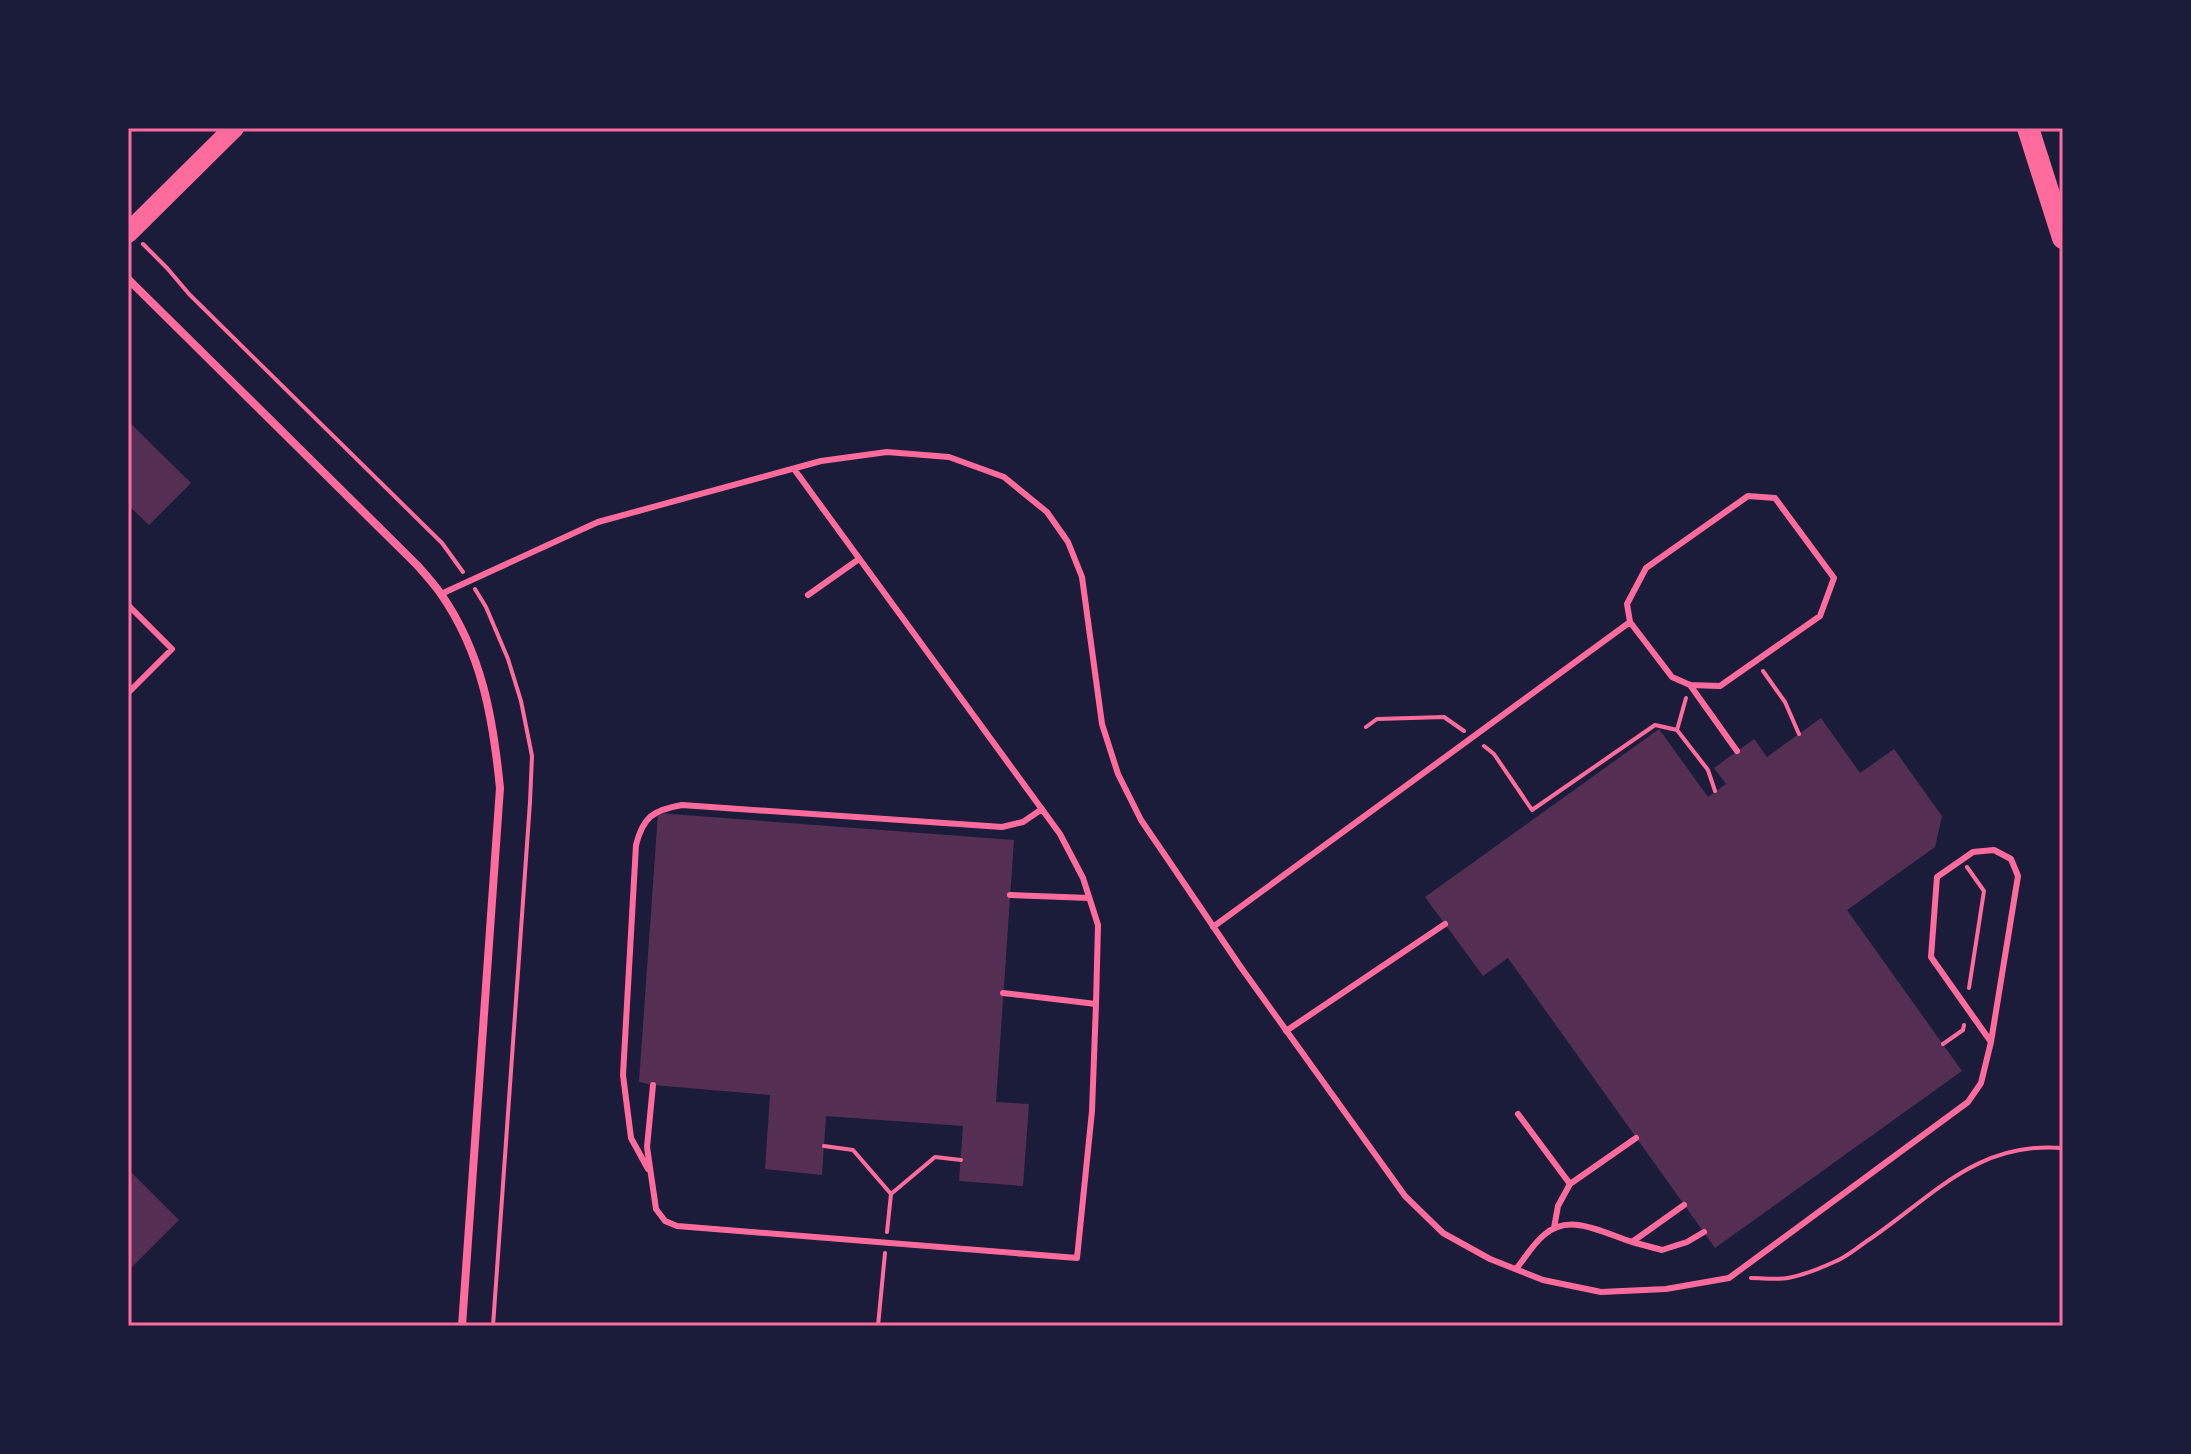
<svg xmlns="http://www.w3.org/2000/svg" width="2191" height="1454" font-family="Helvetica,sans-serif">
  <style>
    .building { fill: #542f53 }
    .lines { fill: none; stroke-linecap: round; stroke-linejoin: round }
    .path { stroke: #ff6b9d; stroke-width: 4 }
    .service { stroke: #ff6b9d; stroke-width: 6 }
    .minor { stroke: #ff6b9d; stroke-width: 8 }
    .primary { stroke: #ff6b9d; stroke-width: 20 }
    .motorway { stroke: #ff6b9d; stroke-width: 22 }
    .neatline { fill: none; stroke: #ff6b9d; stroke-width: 3 }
  </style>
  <rect width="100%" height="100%" fill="#1b1b3a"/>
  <path class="building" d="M128,421L191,483L149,525L128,505Z
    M1821,718L1860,773L1894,749L1942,816L1935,847L1847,910L1962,1071L1715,1248L1508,958L1483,976L1425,897L1659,729L1708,797L1726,784L1714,768L1754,739L1767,757Z
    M658,813L1014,840L996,1102L1029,1104L1023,1186L959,1181L963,1126L826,1116L822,1175L765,1169L770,1095L653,1085L639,1082Z
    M132,1173L179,1220L128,1271V1177Z"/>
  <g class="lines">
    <path class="path" d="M143,244L167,268L189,294L442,543L463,572
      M475,589L486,607L508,659L521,701L532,756L530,802L493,1326
      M1763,671L1785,702L1799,734
      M1366,727L1377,719L1444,717L1464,731
      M1677,730L1686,698
      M1484,746L1494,754L1532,810L1655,725L1677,730L1708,770L1715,791
      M1967,867L1984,891L1969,988
      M1943,1044L1963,1030L1964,1025
      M824,1146L853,1150L891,1194
      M887,1232L891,1194L935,1157L961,1160
      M1751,1278C1763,1278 1777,1280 1788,1278C1803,1275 1821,1268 1834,1262C1847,1257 1859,1246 1870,1239C1934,1195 1978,1141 2063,1148
      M878,1326L885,1253"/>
    <path class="service" d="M794,469L1060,834L1083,878L1098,925L1096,1004L1003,993
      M1748,496L1775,498L1834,578L1820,616L1720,686L1690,685L1672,677L1630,622L1627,604L1646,568Z
      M441,594L598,522L821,461L887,452L949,457L1004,477L1047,512L1068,542L1082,577L1102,724L1118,774L1141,820L1173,867L1240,966L1405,1196L1443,1233L1490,1259L1543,1280L1601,1292L1666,1289L1729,1278L1968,1102L1981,1083L1991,1042
      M808,595L859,559
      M128,605L172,649L128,693
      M1690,685L1737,751
      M1994,850L2011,859L2018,876L1991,1042L1931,957L1937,877L1973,852Z
      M1010,895L1089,898
      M1213,927L1630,622
      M1286,1031L1445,924
      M653,1085L647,1147L656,1209L665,1221L677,1226L1077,1258L1092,1111L1096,1004
      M1518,1114L1570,1184
      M648,1169L631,1138L623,1075L636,845C643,817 653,810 682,805L1002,827L1023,822L1042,809
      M1554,1228L1558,1206L1570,1184L1636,1138
      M1632,1242L1662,1250L1687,1242L1704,1232
      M1516,1269C1525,1258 1533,1244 1544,1235C1570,1212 1603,1233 1632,1242L1684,1205"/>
    <path class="minor" d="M128,279L417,565C425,574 434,584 441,594C482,653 493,718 500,788L462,1326"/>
    <path class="primary" d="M128,233L234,128"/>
    <path class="motorway" d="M2028,128L2063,238"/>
  </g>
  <rect width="2191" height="1454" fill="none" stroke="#1b1b3a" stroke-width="260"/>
  <rect x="130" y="130" width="1931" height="1194" class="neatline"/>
</svg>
